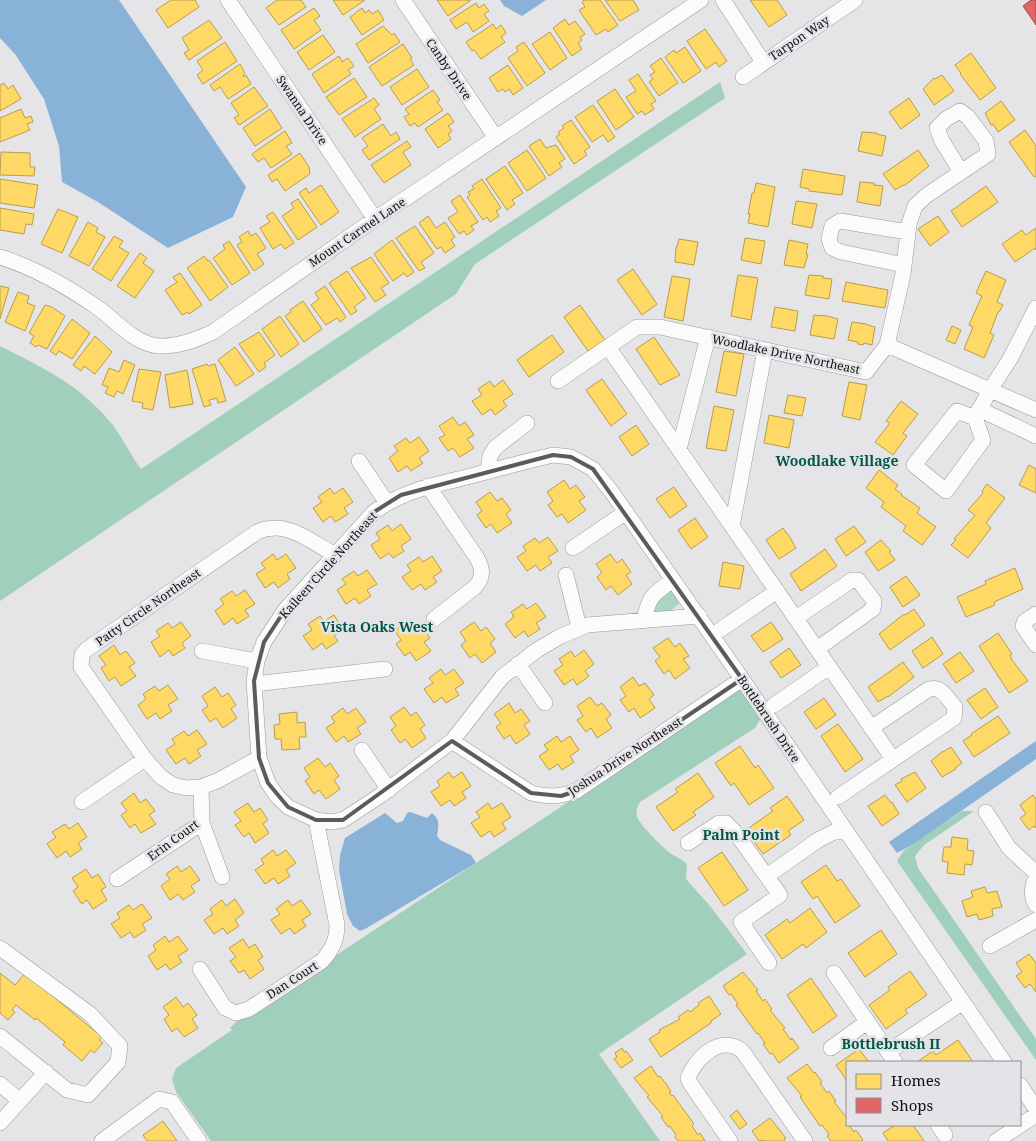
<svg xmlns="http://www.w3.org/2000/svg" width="1036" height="1141" font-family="'Noto Serif',serif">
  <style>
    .green { fill: #abd5c3 }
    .forest { fill: #a0cfbc }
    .water { fill: #88b2d8 }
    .homes { fill: #ffd966; stroke: #b89d4d }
    .shops { fill: #e06666; stroke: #a24c4d }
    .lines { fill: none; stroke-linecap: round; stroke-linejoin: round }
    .minor-casing { stroke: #9a999b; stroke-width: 16 }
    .minor { stroke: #fbfbfb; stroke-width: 15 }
    .marked { fill: none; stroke: #5b5b5d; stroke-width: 4; stroke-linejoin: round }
    .labels { text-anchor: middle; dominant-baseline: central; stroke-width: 5; stroke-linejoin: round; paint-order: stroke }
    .street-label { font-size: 12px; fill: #111113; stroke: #e4e3e8 }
    .neighbourhood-label { font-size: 14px; font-weight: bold; fill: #035946; stroke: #e4e3e8 }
  </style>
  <rect width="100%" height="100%" fill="#e5e4e7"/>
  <path class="green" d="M669,591H675L682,601C670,611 666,618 651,611L652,606Z"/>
  <path class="forest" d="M720,82L725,98L475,264L456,294L0,601V346C45,369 79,384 112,424C123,438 130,455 141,469Z
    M738,690L742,692L761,718L755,728L640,802C638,806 635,811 637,817C641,826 661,846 670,853C676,857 682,859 687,864L686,879L710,906L747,954L599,1054L660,1141H211L176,1092L172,1079L176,1068L232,1030L230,1028L238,1020Z
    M962,811H974L924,845L915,856L918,868L1036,1039V1060L897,861L904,850Z"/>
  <path class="water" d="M0,0H119L246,187L233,217L168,248L98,202L62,182L59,146L44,99L15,54L0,38Z
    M500,0H546L522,16L504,6Z
    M1036,741V759L915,843L897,853L889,842Z
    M410,812L427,818L432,813C441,820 438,827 437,836L440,840L471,855L476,863L365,929L360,931L353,926L347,914L339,870L340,855L345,838L385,813L397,823L403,821L407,813Z"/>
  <path class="homes" d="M171,0H195L199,7L168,28L156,10Z
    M277,0H301L306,7L279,25L266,8Z
    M333,0H365L343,15Z
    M437,0H471L448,16Z
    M584,0H600L618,25L608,32L606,29L596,35L579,10L585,7L582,2Z
    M605,0H633L639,10L620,21Z
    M750,0H777L787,15L769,27Z
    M476,3L479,8L484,4L489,11L484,14L489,21L473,32L467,22L456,29L450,20Z
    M314,8L320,16L314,20L321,30L294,49L281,30Z
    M362,8L365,13L369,10L372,14L378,10L384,20L362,35L350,17Z
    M565,19L569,25L575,21L585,34L580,37L582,40L578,43L582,49L572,56L553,28Z
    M209,20L222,38L189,60L184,53L189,50L182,38Z
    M493,24L496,29L501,25L506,33L501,37L505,42L481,59L474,50L472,51L466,42Z
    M383,26L392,35L394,33L400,42L368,63L356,44Z
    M705,29L727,61L719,67L716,62L706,69L687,41Z
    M550,32L567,58L550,70L532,44Z
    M323,35L335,52L309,70L297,52Z
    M225,42L237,61L203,84L197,75L203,70L197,61Z
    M524,42L545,73L527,86L508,58L518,51L516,47Z
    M403,44L412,58L410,59L414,65L382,86L369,67Z
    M685,47L701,71L683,83L665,57L674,50L676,53Z
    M971,53L996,88L980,100L960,74L961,73L955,65Z
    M339,56L342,62L348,58L354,66L348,70L351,74L324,93L312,74Z
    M661,58L678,83L659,96L649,82L653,79L650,75L655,72L650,66Z
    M240,64L245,73L243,75L244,77L246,75L251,84L228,99L220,87L214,91L210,85Z
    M508,65L523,88L513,95L509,89L505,92L503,89L498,92L489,78Z
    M417,69L429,87L402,105L390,87Z
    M638,74L656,101L651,104L654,109L645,115L642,111L637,114L626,97L636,91L629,80Z
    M942,75L954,91L934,105L923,89L934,78L935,79Z
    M354,78L367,97L339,115L326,97Z
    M4,83L8,89L13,85L21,99L0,111V85Z
    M254,87L268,106L239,125L234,118L239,115L231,103Z
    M615,89L634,117L616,130L597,101Z
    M433,90L440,100L437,102L443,110L418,127L415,123L410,126L404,117L409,114L405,109Z
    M374,98L379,105L374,109L381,119L355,137L342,119Z
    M909,98L920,115L901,129L889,112Z
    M1001,101L1015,120L998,132L993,124L991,125L985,113Z
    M593,105L615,137L608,142L603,135L592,142L575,117Z
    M21,109L25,118L31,116L33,122L27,124L30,130L0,142V118Z
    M270,109L282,128L255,146L243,128Z
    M448,113L454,122L448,126L452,131L448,134L451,139L438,148L425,129Z
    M571,120L590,147L584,151L587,155L574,164L556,137L560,134L558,132L564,128L562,126Z
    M383,124L391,136L396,132L400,139L369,160L362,150L368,146L362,138Z
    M1025,130L1036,146V176L1034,177L1009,142Z
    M285,131L292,143L286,146L292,154L271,168L264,158L258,162L252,154Z
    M862,132L877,133L876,134L886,136L882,156L858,151Z
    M540,139L546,148L556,145L565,159L559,163L562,167L549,176L529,146Z
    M407,141L411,147L403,152L411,165L384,183L371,165Z
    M527,150L546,178L527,191L508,163Z
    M918,150L929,166L904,186L903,185L895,190L883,174Z
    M1,152L30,153V167H35L34,176L0,175Z
    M300,153L309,167L310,174L285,191L277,179L272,182L268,175Z
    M505,166L523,193L512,200L515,204L507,210L486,179Z
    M803,169L845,176L842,195L809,191V189L800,187Z
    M0,179L38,185L34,208L0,203Z
    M482,179L501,208L496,211L499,216L490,222L487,217L483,220L467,197L470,195L468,192L474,189L472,186Z
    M860,182L874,183V185L883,186L880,206L857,202Z
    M756,183L775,187L768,227L748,223L750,214H748L752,193H754Z
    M321,185L339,212L321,225L299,193L306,188L309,193Z
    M986,186L998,202L962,227L951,211Z
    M460,195L478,222L471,226L474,230L467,235L464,231L459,234L448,218L458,212L451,201Z
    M298,199L317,227L298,240L282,216L294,208L291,203Z
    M796,201L817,204L812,228L792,224Z
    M0,208L34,214L32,225L26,224L24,234L0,230Z
    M58,209L78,217L62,253L41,244Z
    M273,212L294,243L285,249L281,244L273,249L260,228L270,222L266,216Z
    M428,216L436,228L445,222L455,237L451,240L455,246L445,253L441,247L437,249L419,223Z
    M938,216L949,232L930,246L918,229Z
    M88,222L98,228L96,232L105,237L89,266L69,256Z
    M415,226L434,253L421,262L425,268L419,271L396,238Z
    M1036,228V250L1035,248L1015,262L1002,244L1022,230L1026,235Z
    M248,231L251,236L256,233L266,248L257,254L264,264L254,271L237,245L242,242L239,237Z
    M114,236L123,241L119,247L129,253L111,281L92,269Z
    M745,238L765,241L761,264L741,260Z
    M679,239L698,242L694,265L675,262L676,247H677Z
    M392,240L414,272L407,277L404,273L393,281L374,254Z
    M789,240L808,244L806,254H808L804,268L784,265Z
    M229,241L250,273L232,285L213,258L225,249L223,245Z
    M140,253L147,258L143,263L154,271L135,298L117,286Z
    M204,256L208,261L209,260L228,287L210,301L187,268Z
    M371,257L389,283L381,288L386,295L375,302L351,268Z
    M633,269L657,304L642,315L617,280Z
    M347,271L366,298L354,307L357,311L351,315L329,283Z
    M986,271L1006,280L997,302L1003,305L999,312H998L990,333L994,335L984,358L964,349L973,327L969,325L982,296L976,293Z
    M180,273L202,305L189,314L188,312L182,315L165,290L177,282L173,277Z
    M738,275L758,278L751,320L731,316Z
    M809,275L823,276V278L832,279L829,299L805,295Z
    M672,276L690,279L683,321L664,317Z
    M846,282L888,290L885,308L842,301Z
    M0,286L9,288L0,319Z
    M325,286L346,317L340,322L337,318L326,325L311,305L319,299L315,293Z
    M18,292L29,296L27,303L35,306L25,331L5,322Z
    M303,301L322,329L304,342L285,316L291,312L290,310Z
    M45,305L52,307L65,316L47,349L38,345L36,347L30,343L34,336L29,333Z
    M580,305L605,340L588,351L564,317Z
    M775,307L798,311L795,331L771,327Z
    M814,315L823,316V315L838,319L834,339L810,335Z
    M280,316L299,344L281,357L262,329Z
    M72,319L90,333L72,359L59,351L56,355L50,351Z
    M852,322L867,324V325L875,327L872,345L864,343L863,345L858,344V342L848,340Z
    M952,326L961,330L955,344L946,340Z
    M259,332L275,355L264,363L266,367L259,372L239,344Z
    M552,335L564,352L529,377L517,360Z
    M95,336L112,352L95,374L84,366L81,371L73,365Z
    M654,337L680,375L660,385L636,349Z
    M235,347L254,374L236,386L218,360Z
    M724,351L744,354L736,396L716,392Z
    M124,360L135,365L123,394L117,391L114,397L105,393L108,387L102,385L109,368L119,372Z
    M207,364L208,366L215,364L226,401L218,403L217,398L209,400L211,405L204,407L192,369Z
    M139,369L161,372L153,410L142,408L143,403L132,401Z
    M187,370L193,404L170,408L165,375Z
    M602,379L627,414L611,426L586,390Z
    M503,380L513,394L503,401L507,406L495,415L491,409L482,415L472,401L482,395L478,389L490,381L494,387Z
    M849,382L867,385L860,420L842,416Z
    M788,395L806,398L802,416L784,413Z
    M901,401L918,414L903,433L907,436L893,455L875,442L890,423L886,421Z
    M714,406L734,410L726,451L706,448Z
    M769,415L794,420L789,448L764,443Z
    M453,417L459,426L465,422L474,435L467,439L474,448L460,457L453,448L448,451L439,438L445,435L439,426Z
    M636,425L649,444L632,456L619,437Z
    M419,437L429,451L419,458L423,463L411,471L407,466L398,472L389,458L398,451L394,446L406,438L410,443Z
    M1029,465L1036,469V493L1019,485Z
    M879,470L898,485L895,489L902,494L901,495L920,508L917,513L936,527L922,545L903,531L906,526L881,507L884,502L866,488Z
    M564,480L570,489L576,485L585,497L579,501L586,510L568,523L562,514L557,517L548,505L553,501L547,492Z
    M987,484L1005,498L986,523L991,528L968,558L951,545L956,540L954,539L975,515L968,510L983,493L982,491Z
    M674,487L687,506L670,518L656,499Z
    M330,488L334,494L343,488L353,502L344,508L348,514L335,522L331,516L323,522L313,508L322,502L318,497Z
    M490,492L497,501L502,498L511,510L506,514L512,523L497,533L491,524L486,528L477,515L482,511L476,502Z
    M695,518L708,537L691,549L678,530Z
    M401,524L411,539L401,546L404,551L393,558L389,553L380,559L371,545L380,539L376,533L388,525L392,531Z
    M854,526L866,542L846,556L835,539Z
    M783,528L787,534H788L796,548L779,559L766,540Z
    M548,537L558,551L548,557L552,563L540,571L536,565L527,571L517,557L526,551L523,546L535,538L539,543Z
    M881,540L891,551L889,552L895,560L878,571L865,552Z
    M825,549L837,566L801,591L790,574Z
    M273,554L277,560L286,554L296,568L287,574L290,579L278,588L274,582L265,588L256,574L265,568L261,563Z
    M610,554L617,563L622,559L631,572L626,575L632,584L618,595L611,586L606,590L597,577L602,573L596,564Z
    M432,556L442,571L433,577L437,582L425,590L421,584L412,590L402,577L411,571L407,565L419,557L423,562Z
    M723,562L744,566L740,589L719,586Z
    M1015,568L1023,589L994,602L995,605L966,617L957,597L986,584L985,581Z
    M367,570L377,584L367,590L371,596L359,604L355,598L346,604L337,590L346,584L342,579L354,571L358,576Z
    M906,576L920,595L903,607L890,587Z
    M245,590L255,604L245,610L249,616L237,624L233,618L224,625L215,611L224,604L220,599L232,591L236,596Z
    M536,603L546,617L536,623L540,629L528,637L524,631L515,638L505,624L514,617L511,612L523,604L527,609Z
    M914,609L925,625L890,650L879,634L904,614L905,615Z
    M334,615L343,629L334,636L338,641L326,649L322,643L313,650L303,636L312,630L308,624L320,616L324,621Z
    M409,621L416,630L421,626L430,638L424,642L431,651L416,661L410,652L405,656L396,644L401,640L395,631Z
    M181,622L191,636L182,643L185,648L173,656L169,650L160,657L151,642L160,636L156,631L168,623L172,628Z
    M474,622L481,631L486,627L495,639L490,643L496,652L482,663L475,654L470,658L461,645L466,641L460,632Z
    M771,622L783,639L763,652L751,636Z
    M998,633L1012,654L1010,655L1012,660L1028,681L1009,693L979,646Z
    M932,637L943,654L923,668L912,651Z
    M668,638L675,647L680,643L689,656L683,659L690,668L675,679L669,670L664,674L655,661L660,657L653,648Z
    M114,645L120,655L126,651L135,663L129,667L136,676L121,686L115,677L109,681L101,668L106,665L99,656Z
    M789,648L801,665L781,678L770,662Z
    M584,650L594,664L585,671L589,676L577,685L573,679L564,685L554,671L563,665L559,659L571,651L575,657Z
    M960,652L974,671L956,683L943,664Z
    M903,662L914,677L888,697V696L878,702L868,687Z
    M441,669L445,675L454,669L464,683L455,689L459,695L446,703L442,697L434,703L424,689L433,683L429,678Z
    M633,677L639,686L645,683L654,695L649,699L655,708L640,718L634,708L629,712L620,700L626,696L620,687Z
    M168,685L178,699L168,705L172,711L160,719L156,713L147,719L138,705L146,699L143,694L155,686L159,691Z
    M215,687L222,697L228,693L236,705L231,709L237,718L223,728L216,718L210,722L202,710L208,706L202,696Z
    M985,688L998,707L981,719L967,700Z
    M590,697L597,706L602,703L611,715L606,719L612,728L597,738L591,728L586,732L577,720L583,716L577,706Z
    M824,698L836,715L816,729L804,712Z
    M509,703L515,713L521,709L530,721L524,725L530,734L516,744L510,735L504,739L496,727L501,723L494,714Z
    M404,707L411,716L416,712L425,725L420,729L426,738L412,748L405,739L400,743L391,730L396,726L390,717Z
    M343,708L347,714L356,708L366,722L357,728L361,734L348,742L344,736L336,742L326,728L335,722L331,717Z
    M297,712V723L305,722L306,737H299L300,749L282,750L281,739H275L274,725L280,724L279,714Z
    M998,716L1010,733L974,757L963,741L972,735L971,734Z
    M838,724L863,759L845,772L821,736Z
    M197,730L207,744L197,750L201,756L189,764L185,758L176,764L166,750L175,744L172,739L184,731L188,736Z
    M557,736L561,742L570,736L579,750L570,756L574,762L562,770L558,764L549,770L539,756L548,750L544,745Z
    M740,746L755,768L758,765L774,788L749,805L734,783L731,786L715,763Z
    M951,747L962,763L955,768L956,769L942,777L931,761L943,751V752Z
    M318,758L325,767L330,763L339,776L334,780L340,789L326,799L319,790L314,794L305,781L310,777L304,768Z
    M449,772L453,778L462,772L471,786L462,792L466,798L454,806L450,800L441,806L431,792L440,786L437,781Z
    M915,772L926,788L907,802L895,785L902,781L901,779Z
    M698,773L714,797L693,812L696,815L673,831L656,807L678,792L675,789Z
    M134,793L140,803L146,799L155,811L149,815L156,824L141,833L135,824L130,828L121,815L127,811L121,803Z
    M885,795L891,803L892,802L899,814L882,826L868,806Z
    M1033,795L1036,799V828L1034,826L1029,830L1020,818L1026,814L1020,805Z
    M787,796L804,820L788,831L791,835L763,854L746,830L773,811L770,808Z
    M248,803L254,812L260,808L268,820L263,824L269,833L255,843L249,833L244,837L235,825L241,821L234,812Z
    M488,803L492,809L502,803L511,817L502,823L506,829L494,837L490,831L481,837L471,823L480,817L476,812Z
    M78,823L87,837L78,843L82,849L70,857L66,851L57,858L47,844L56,837L52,832L65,824L69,829Z
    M952,837L968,839L967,850L974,851L972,865L965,864L964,875L947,873L948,862L942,861L944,847H951Z
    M273,850L277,856L286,850L296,863L286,870L290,876L278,884L274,878L265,884L255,870L264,864L261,859Z
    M722,852L748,890L724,906L698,868Z
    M826,865L837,881L841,879L860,906L835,923L817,896L813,899L801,882Z
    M177,866L181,872L190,866L200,880L191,886L195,892L183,900L178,894L170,900L161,886L170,879L166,874Z
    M86,869L92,878L98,874L106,887L101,890L107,900L93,909L87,900L82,904L73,891L78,887L72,878Z
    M985,887L987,893L997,891L1002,907L992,909L993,916L979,920L977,914L967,917L962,901L973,897L971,891Z
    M235,899L244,913L235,920L239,926L227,934L223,928L214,934L204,920L213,914L210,909L222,900L226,906Z
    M288,900L292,906L301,900L311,914L302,920L306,926L294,934L290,928L281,934L271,920L280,914L276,909Z
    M142,904L152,918L142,924L146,930L134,938L130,932L121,938L111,924L120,918L117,913L129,905L133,910Z
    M810,908L827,932L806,948L803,944L782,959L765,935L787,919L790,923Z
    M881,930L897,954L865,977L848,953Z
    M165,936L169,942L178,936L188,950L178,956L182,962L170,970L166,964L157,970L148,956L156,950L153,945Z
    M243,939L249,948L255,944L263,957L258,960L264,969L250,979L244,970L239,973L230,961L236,957L229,948Z
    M1029,954L1036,963V992L1030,984L1025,988L1016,976L1022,972L1016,963Z
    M910,971L927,995L905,1010L908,1013L886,1029L869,1005L890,990L888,987Z
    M743,972L758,990L756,991L763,1001L765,999L772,1009L770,1010L785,1028L783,1029L791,1040L792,1038L799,1048L779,1063L772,1053L770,1054L763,1044L765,1043L758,1033L757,1034L736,1005L738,1004L731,994L729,995L723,986Z
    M0,973L15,985L25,973L102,1037L99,1040L103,1043L94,1053L91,1050L82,1061L63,1045L65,1042L36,1018L35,1020L16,1005L12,1010L15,1012L8,1020L0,1013Z
    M811,978L837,1016L813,1033L787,995Z
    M709,996L721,1014L711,1021V1023L661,1057L649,1039L660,1032L659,1030L680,1019L678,1017L688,1010L690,1012L699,1005L698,1003Z
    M176,997L183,1007L188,1003L197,1015L192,1019L198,1028L184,1037L177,1028L172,1032L164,1019L169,1015L163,1007Z
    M958,1040L973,1062H917L933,1051L936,1055Z
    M622,1048L624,1052L626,1051L633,1060L621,1068L614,1059L617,1057L615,1053Z
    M859,1049L869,1062H847V1081L836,1065Z
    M807,1064L814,1073L815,1072L822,1082L820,1083L827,1093L829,1091L836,1101L834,1102L847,1118V1125H849L854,1132L856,1130L863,1140L861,1141H831L827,1136L829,1134L822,1125L820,1126L800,1097L802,1096L787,1078Z
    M651,1066L658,1077L660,1076L667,1085L671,1092L669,1093L672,1096L673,1095L694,1124L692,1126L698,1135L700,1133L705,1141H678L675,1137L676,1135L670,1126L668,1127L661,1117L663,1116L647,1097L649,1096L634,1078Z
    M737,1110L747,1124L740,1129L730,1116Z
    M770,1118L786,1138L784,1139L785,1141H763L762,1140L759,1141L752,1131Z
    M163,1121L177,1141H147L143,1135Z
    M895,1125H913L924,1141H888L883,1133Z"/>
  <path class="shops" d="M1031,0H1036V25L1023,6Z"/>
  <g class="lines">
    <defs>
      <path id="minor" d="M228,0L375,219
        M403,0L496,138
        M723,0L763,62
        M743,77L855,0
        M0,257C35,268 68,287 98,308C115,320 135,344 158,346C178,347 196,340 213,332L375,219L701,0
        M904,265L841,252L832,248L829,239L832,226L840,221L908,232
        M887,345L903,274L909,224L915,206L927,195L988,154L986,141L968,117L960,111L946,119L937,128L942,141L961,172
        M608,347L893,759
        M558,381L637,327H660L866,372L887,345L1036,410
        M979,409L1036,436
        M975,418L983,440L946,491L914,465L957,411L975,418L990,390L1010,359L1036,308
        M679,449L708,337
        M359,461L387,503
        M488,471L490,456L495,448L527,423
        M428,486L477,558C483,569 484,578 474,588L434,619
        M732,526L765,350
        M573,548L626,512
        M566,575L579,627
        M1036,614L1025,621L1023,626L1036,645
        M699,616L587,625L559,637L537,650L502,677L452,741L381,795L343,820L331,822L316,820L288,807L277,796L268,783L259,758L254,681L257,661L264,642L285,610L374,512C402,491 434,485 467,477C496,469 524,462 553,455L571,457L593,469L611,491L742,679L1004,1062
        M796,618L852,580H858L874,601L873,609L817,649
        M644,620C649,596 653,594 673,580
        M720,630L777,591
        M202,651L257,661
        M518,664L545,703
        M254,684L385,669
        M774,705L829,667
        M452,741L531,793C549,797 559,797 576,791L742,679
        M362,750L389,790
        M259,758L217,781L201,787L187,788L173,785L161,777L145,759L81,667L82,655L86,650L257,532C286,519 310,541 335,555
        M838,797L954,718L955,707C947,698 942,686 929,689L871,728
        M82,802L145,759
        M986,812L1009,848L1036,873
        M202,823L222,877
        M688,843L719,823H726L735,832L780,895L741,922L769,963
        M767,876L818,840L834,832H846
        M1036,877C1032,886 1030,895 1036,905
        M117,879L202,823L201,787
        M990,946L1036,920
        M0,948L90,1014L120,1046L118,1062L88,1095L67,1090L0,1036
        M200,969L225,1008L236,1013L249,1009L322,961C332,950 337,940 337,925L316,820
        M834,973L895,1062
        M831,1048L867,1022
        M888,1052L963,1002
        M0,1084L20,1101
        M1020,1085L1036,1109
        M0,1123L46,1072
        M938,1125L945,1135
        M102,1141L159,1099L172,1102L199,1141
        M730,1141L690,1083L688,1078C696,1057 722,1033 743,1052L805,1141
        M996,1141L1036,1115"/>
    </defs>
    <use href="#minor" class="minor-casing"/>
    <use href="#minor" class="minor"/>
  </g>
  <path class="marked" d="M553,455L571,457L593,469L742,679L576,791L561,796L531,793L452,741L343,820H316L288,807L268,783L259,758L254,681L264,642L285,610L374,512L401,495Z"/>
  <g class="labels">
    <g class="street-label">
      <text transform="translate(799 38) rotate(-34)">Tarpon Way</text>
      <text transform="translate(449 69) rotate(56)">Canby Drive</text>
      <text transform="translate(302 110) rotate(56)">Swanna Drive</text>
      <text transform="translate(357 232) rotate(-34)">Mount Carmel Lane</text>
      <text transform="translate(786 354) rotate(12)">Woodlake Drive Northeast</text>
      <text transform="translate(328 565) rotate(-48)">Kaileen Circle Northeast</text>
      <text transform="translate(148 607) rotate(-35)">Patty Circle Northeast</text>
      <text transform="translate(769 719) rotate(56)">Bottlebrush Drive</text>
      <text transform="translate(625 756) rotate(-33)">Joshua Drive Northeast</text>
      <text transform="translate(173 840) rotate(-36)">Erin Court</text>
      <text transform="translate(292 980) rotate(-33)">Dan Court</text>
    </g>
    <g class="neighbourhood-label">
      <text x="837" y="460">Woodlake Village</text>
      <text x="377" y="626">Vista Oaks West</text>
      <text x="741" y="834">Palm Point</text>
      <text x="891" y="1043">Bottlebrush II</text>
    </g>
  </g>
  <rect x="846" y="1061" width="175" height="65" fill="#e4e3e8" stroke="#908f93"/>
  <rect x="856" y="1074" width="25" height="15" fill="#ffd966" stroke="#908f93"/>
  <text x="891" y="1086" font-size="15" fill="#111113">Homes</text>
  <rect x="856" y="1098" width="25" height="15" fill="#e06666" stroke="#908f93"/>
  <text x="891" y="1111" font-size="15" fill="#111113">Shops</text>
</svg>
